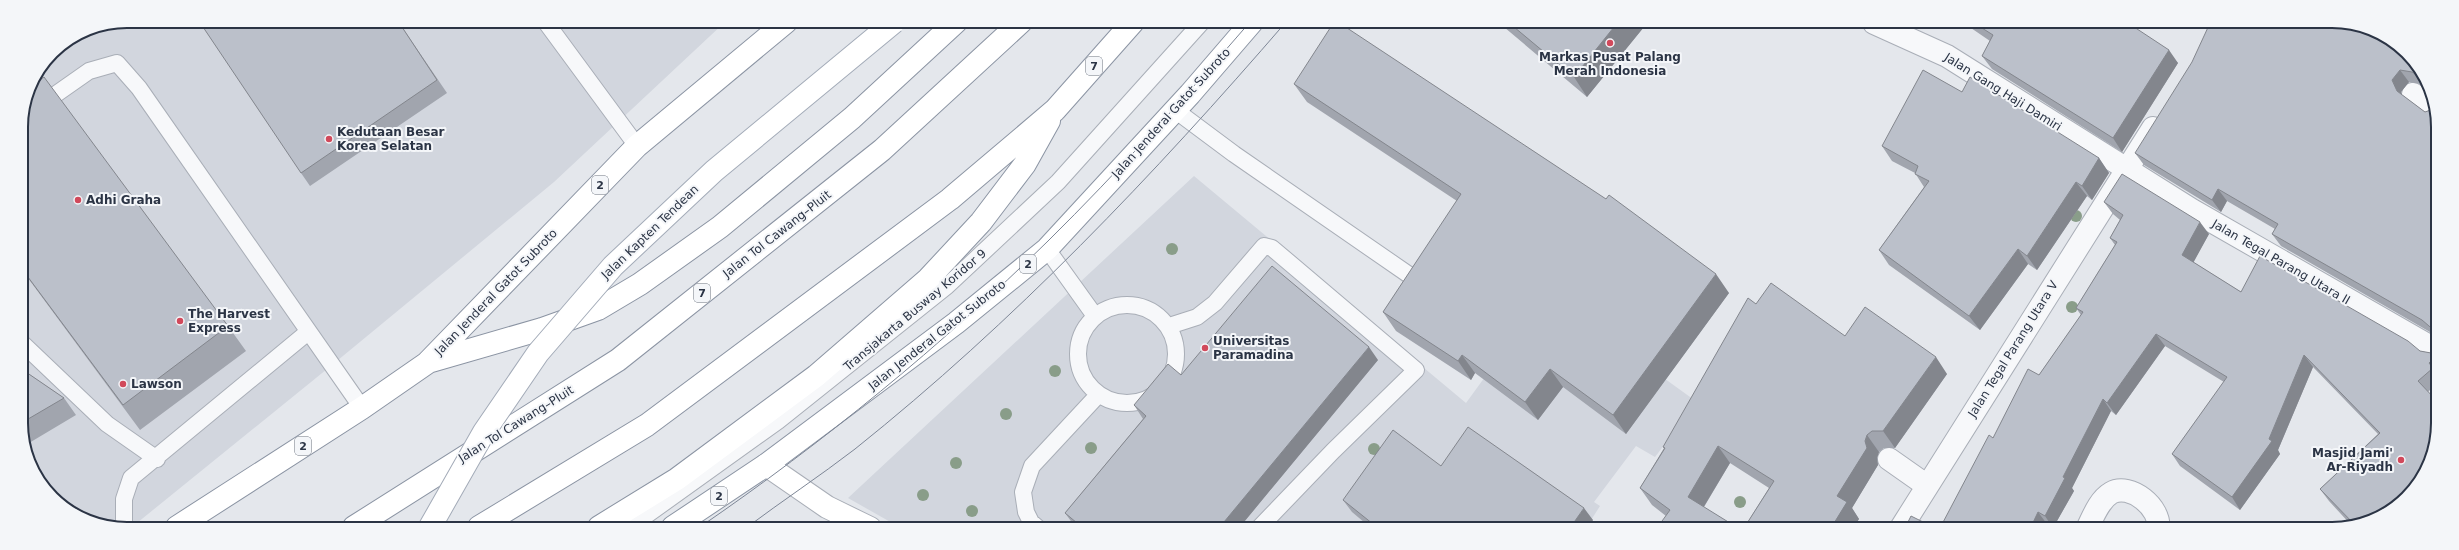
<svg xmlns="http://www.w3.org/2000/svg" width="2459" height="550" font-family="'DejaVu Sans',sans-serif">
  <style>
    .built { fill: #d2d6de }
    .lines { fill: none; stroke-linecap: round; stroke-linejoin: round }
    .lane-casing { stroke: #a9aeb7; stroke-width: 18 }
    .street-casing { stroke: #a9aeb7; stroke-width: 24 }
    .secondary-casing { stroke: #a9aeb7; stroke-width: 24 }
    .highway-casing { stroke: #8b94a3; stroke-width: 24 }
    .lane { stroke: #f7f8fa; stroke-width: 16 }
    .street { stroke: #f7f8fa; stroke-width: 22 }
    .secondary { stroke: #fff; stroke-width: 22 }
    .highway { stroke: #fff; stroke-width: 22 }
    .tram { stroke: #7d8696; stroke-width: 1 }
    .primary-bridge-casing { stroke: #a3abb8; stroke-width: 24; stroke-linecap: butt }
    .primary-bridge { stroke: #fff; stroke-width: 22 }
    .tree { fill: #899d89 }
    .wall { fill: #a1a5ae }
    .shaded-wall { fill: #83868d }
    .building { fill: #bbc0ca; stroke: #83868d }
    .poi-dot { fill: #d1495b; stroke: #f4f6f9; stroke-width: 1.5 }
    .labels { text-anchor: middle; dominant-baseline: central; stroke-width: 4; stroke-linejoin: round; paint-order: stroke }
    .shield { fill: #f4f6f9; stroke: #676e7b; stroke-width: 1 }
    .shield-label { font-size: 11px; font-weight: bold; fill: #2b3445 }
    .poi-label { font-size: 12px; font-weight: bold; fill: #2b3445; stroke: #f4f6f9; text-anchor: start }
    .street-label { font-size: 12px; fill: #2b3445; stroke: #f4f6f9 }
    .rim { fill: none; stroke: #2b3445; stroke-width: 2 }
  </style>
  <rect width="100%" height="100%" fill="#e4e7ec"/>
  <path class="built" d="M127,21L725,22L554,182L332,365L132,527H106L52,498L23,444L21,120L29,86L42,67L99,27Z
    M1194,176L1466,403L1546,293L1697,402L1655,457L1636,446L1594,502L1600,506L1586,528H901L848,498Z"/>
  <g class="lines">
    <defs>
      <path id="lane" d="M545,21L637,146
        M1175,110L1234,154L1412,277
        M22,118L89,71L117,63L139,88L362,408
        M1047,249L1095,316
        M1078 354a49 49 0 1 1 98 0a49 49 0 1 1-98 0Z
        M1169,326L1197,317L1215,303L1264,246L1272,248L1416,370L1333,451L1259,528
        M23,344L107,424L157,459
        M124,527V499L131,478L308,332
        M630,527L778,421L947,286L1058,182L1202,22
        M1038,528L1031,522L1026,512L1023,492L1032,466L1098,395"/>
      <path id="street" d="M1874,23L1947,56L2192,210L2424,343L2436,353
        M2413,94L2436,112
        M1889,459L1926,485
        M1901,528L2153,128
        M2087,529C2093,517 2099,500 2111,493C2130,482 2162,508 2158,529"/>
      <path id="secondary" d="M766,465L827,507L870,528"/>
      <path id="highway" d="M428,362L542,329L598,309L640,284L720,227L852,118L956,22
        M177,527L362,408L427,363L637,146L786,22
        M354,527L618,360L882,150L1021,22
        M479,527L647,425L950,199L1055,110L1133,22
        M599,527L677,479L816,376L928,279L981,222L1025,164L1049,121
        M673,527L766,465L956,323L1047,249L1190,94L1252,22"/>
    </defs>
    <use href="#lane" class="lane-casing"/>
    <use href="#street" class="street-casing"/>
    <use href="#secondary" class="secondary-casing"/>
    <use href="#highway" class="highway-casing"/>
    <use href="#lane" class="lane"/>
    <use href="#street" class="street"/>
    <use href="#secondary" class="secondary"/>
    <use href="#highway" class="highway"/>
    <path class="tram" d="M700,527C824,442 941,346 1048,241C1119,171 1185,97 1250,22
      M746,528C782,501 820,476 855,449C1014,322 1153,176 1286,22"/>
    <defs>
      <path id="primary-bridge" d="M430,527L484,432L538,353L613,266L714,171L894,22"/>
    </defs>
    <use href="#primary-bridge" class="primary-bridge-casing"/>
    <use href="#primary-bridge" class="primary-bridge"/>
  </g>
  <g class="tree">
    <circle cx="2076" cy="216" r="6"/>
    <circle cx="1172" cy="249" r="6"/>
    <circle cx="2072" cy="307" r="6"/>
    <circle cx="1055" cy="371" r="6"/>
    <circle cx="1006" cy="414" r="6"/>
    <circle cx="1091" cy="448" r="6"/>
    <circle cx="1374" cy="449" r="6"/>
    <circle cx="956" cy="463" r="6"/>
    <circle cx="923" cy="495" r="6"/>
    <circle cx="1740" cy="502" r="6"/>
    <circle cx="972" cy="511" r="6"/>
  </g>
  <path class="wall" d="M398,21L447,93L310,186L301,173Z
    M607,21H620L612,27Z
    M1498,22H1648L1587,97Z
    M1967,23H2128L2178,63L2122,152L1992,69L1982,56L1990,41L1971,28Z
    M2407,52L2427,89L2420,84L2409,82L2401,92L2402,95L2425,112L2436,108V337L2430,332L2281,246L2272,234L2275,229L2227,201L2221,212L2144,165L2135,153Z
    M1294,84L1729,293L1626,434L1563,387L1538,420L1475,373L1471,380L1396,331L1383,312L1457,201L1307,102Z
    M1962,92L2099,158L2109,173L2092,200L2087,196L2037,270L2028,264L1980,330L1889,265L1879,250L1924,187L1915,173L1892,161L1882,146Z
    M21,120L228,326L246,351L140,430L22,270Z
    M2104,202L2209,234L2193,262L2241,292L2420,351L2431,353L2436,348V384L2428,392L2373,521L2352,526L2329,501L2320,489L2378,434L2313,367L2278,450L2280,454L2240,510L2180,466L2172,454L2224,382L2165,346L2116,415L2111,411L2072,488L2074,491L2053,528L2047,524L2045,529L1940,528L1993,438L2039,375L2081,315L2076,308L2115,245L2110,238L2120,220L2113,214Z
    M1756,304L1947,374L1895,448H1884L1879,452L1877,458L1878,465L1852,508L1859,519L1853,528H1744L1769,488L1730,463L1704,507L1666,516L1652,505L1640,488L1664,448L1663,447Z
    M1378,360L1239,528H1076L1065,513L1143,419L1134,405L1181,375Z
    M23,370L64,398L76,415L24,446L23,444Z
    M1441,466L1593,520L1587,528H1371L1352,512L1343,500Z"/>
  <path class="shaded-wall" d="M1618,22H1648L1587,97L1574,77Z
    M2169,50L2178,63L2122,152L2113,138Z
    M2400,70L2409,82L2401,92L2405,104L2397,91L2392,80Z
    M2099,158L2109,173L2092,200L2082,186Z
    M2076,182L2087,196L2037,270L2027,256Z
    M2218,189L2227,201L2221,212L2212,200Z
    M2200,222L2209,234L2191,267L2182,255Z
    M2018,249L2028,264L1980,330L1969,316Z
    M1716,274L1729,293L1626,434L1613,415Z
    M2156,334L2165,346L2116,415L2107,403Z
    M1369,347L1378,360L1239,528H1219Z
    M1462,355L1475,373L1471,380L1458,361Z
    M2304,355L2313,367L2278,450L2280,454L2240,510L2232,497L2269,439Z
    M1936,357L1947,374L1895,448L1883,431Z
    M1550,369L1563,387L1538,420L1525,402Z
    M2103,399L2111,411L2072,488L2074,491L2053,528L2045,516L2063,477Z
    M1867,435L1879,452L1877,458L1878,465L1852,508L1859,519L1853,528H1831L1837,496L1865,441Z
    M1718,446L1730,463L1700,513L1688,497Z
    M1584,508L1593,520L1587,528H1570Z
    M2038,512L2047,524L2045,529H2030Z"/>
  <path class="building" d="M206,21H398L437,80L301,173L201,24Z
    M1334,22H1338L1606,199L1609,195L1716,274L1613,415L1550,369L1525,402L1462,355L1458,361L1383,312L1461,194L1294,84Z
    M1508,22H1618L1574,77Z
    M1974,23H2128L2169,50L2113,138L1982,56L1993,35Z
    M2210,23H2353L2407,52L2422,79L2412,72L2400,70L2392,80L2397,91L2425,112L2436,108V332L2422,320L2272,234L2278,224L2218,189L2212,200L2135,153L2192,62Z
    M1923,70L1962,92L1970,77L2099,158L2082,186L2076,182L2027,256L2018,249L1969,316L1879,250L1929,181L1915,174L1918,166L1882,146Z
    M44,77L228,326L123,405L22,269L21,120L28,89Z
    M2122,174L2200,222L2182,255L2241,292L2260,256L2408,341L2420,351L2431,353L2436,348V356L2429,363L2433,368L2418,381L2436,400V444L2424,476L2402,503L2373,521L2355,525L2320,489L2380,433L2304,355L2269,439L2272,441L2232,497L2172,454L2227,377L2156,334L2107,403L2103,399L2063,477L2065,478L2045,516L2038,512L2030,529L1940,528L1989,435L1993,438L2028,369L2039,375L2083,312L2076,308L2117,242L2110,238L2123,215L2104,202Z
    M1272,266L1369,347L1219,528H1083L1065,513L1146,416L1134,405L1168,364L1181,375Z
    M1771,283L1845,336L1865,307L1936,357L1883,431H1872L1867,435L1865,441L1867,448L1837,496L1847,502L1831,528H1744L1774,481L1718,446L1688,497L1738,528H1657L1670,510L1640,488L1665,448L1663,447L1748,298L1756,304Z
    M23,370L64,398L23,422Z
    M1468,427L1584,508L1570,528H1378L1343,500L1393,430L1441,466Z
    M1911,516L1935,528H1905Z"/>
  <g class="poi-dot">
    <circle cx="1610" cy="43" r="4"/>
    <circle cx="329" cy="139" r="4"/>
    <circle cx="78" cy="200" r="4"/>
    <circle cx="180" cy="321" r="4"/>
    <circle cx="1205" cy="348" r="4"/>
    <circle cx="123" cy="384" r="4"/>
    <circle cx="2401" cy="460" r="4"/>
  </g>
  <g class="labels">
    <g class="shield">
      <rect x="1086" y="57" width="16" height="18" rx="3"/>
      <rect x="592" y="176" width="16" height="18" rx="3"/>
      <rect x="1020" y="255" width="16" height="18" rx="3"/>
      <rect x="694" y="284" width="16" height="18" rx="3"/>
      <rect x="295" y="437" width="16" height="18" rx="3"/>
      <rect x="711" y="487" width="16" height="18" rx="3"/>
    </g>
    <g class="shield-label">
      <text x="1094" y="66">7</text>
      <text x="600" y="185">2</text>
      <text x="1028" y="264">2</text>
      <text x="702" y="293">7</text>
      <text x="303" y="446">2</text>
      <text x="719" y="496">2</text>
    </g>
    <g class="poi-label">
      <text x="1610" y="57" text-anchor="middle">Markas Pusat Palang<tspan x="1610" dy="14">Merah Indonesia</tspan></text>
      <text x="337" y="132">Kedutaan Besar<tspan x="337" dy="14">Korea Selatan</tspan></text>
      <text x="86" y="200">Adhi Graha</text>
      <text x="188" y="314">The Harvest<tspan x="188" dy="14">Express</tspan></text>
      <text x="1213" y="341">Universitas<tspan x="1213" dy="14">Paramadina</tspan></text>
      <text x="131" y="384">Lawson</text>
      <text x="2393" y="453" text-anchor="end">Masjid Jami'<tspan x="2393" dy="14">Ar-Riyadh</tspan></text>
    </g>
    <g class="street-label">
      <text transform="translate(2003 92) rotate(32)">Jalan Gang Haji Damiri</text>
      <text transform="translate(1171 113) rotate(-48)">Jalan Jenderal Gatot Subroto</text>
      <text transform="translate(650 232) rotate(-44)">Jalan Kapten Tendean</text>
      <text transform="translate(777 234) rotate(-38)">Jalan Tol Cawang–Pluit</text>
      <text transform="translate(2281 262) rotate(30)">Jalan Tegal Parang Utara II</text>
      <text transform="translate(496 292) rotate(-46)">Jalan Jenderal Gatot Subroto</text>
      <text transform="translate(915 310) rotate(-40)">Transjakarta Busway Koridor 9</text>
      <text transform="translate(937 335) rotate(-38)">Jalan Jenderal Gatot Subroto</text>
      <text transform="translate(2013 349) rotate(-58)">Jalan Tegal Parang Utara V</text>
      <text transform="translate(516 424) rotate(-32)">Jalan Tol Cawang–Pluit</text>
    </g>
  </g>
  <path d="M0 0H2459V550H0ZM127 28H2332A99 99 0 0 1 2431 127V423A99 99 0 0 1 2332 522H127A99 99 0 0 1 28 423V127A99 99 0 0 1 127 28Z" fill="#f4f6f9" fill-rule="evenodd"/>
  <path class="rim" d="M127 28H2332A99 99 0 0 1 2431 127V423A99 99 0 0 1 2332 522H127A99 99 0 0 1 28 423V127A99 99 0 0 1 127 28Z"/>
</svg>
